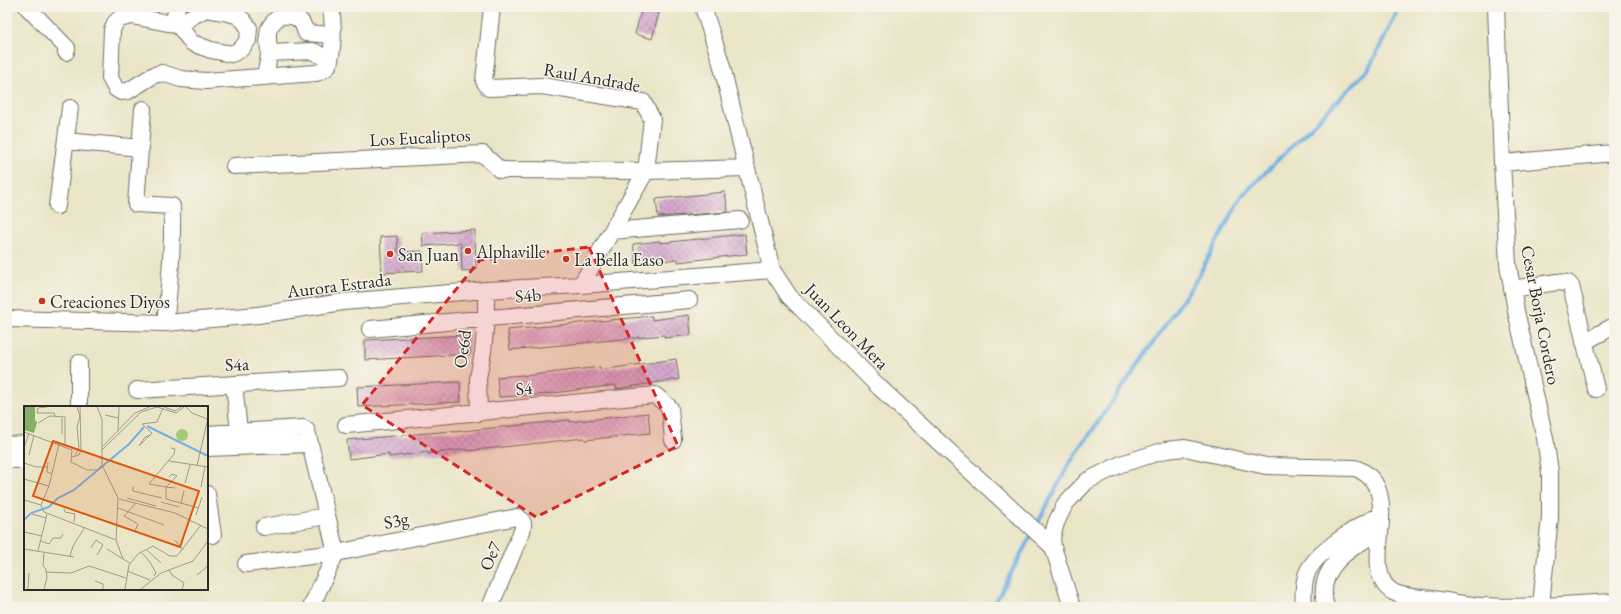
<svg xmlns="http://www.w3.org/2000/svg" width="1621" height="614" font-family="'EB Garamond',serif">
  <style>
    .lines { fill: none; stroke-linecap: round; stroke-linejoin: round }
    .stream { stroke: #70b1e4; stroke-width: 4 }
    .building { fill: url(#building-cross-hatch) }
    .minor-casing { stroke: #6e6c62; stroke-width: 18 }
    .minor { stroke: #fff; stroke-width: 16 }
    .marked { fill: #d62828; fill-opacity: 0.2; stroke: #d62828; stroke-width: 3; stroke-dasharray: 8 5; stroke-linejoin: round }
    .poi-dot { fill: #c8321e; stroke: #f7f3e8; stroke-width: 1.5 }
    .labels { text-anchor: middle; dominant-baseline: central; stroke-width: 3; stroke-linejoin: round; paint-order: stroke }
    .street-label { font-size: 18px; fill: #2b2b2b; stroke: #f7f3e8 }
    .poi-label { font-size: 18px; fill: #2b2b2b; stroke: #f7f3e8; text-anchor: start }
    .inset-river { fill: none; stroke: #70b1e4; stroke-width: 2 }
    .inset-road { fill: none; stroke: #9e9b89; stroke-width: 1 }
    .view { fill: #df570e; fill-opacity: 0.15; stroke: #df570e; stroke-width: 2 }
    .inset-edge { fill: none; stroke: #2b2b2b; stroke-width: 2 }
  </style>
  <defs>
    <pattern id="building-cross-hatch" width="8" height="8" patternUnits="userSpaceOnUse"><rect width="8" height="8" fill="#d6aacf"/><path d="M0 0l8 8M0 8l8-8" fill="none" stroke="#ae8ba8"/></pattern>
  </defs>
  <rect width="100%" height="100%" fill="#f7f3e8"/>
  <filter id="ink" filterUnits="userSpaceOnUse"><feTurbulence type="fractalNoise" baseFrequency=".025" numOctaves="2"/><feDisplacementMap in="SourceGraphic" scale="8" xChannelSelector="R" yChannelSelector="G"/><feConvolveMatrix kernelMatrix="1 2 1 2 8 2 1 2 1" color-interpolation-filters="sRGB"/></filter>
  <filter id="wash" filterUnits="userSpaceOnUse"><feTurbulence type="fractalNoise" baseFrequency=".012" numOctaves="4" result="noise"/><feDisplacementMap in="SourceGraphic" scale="16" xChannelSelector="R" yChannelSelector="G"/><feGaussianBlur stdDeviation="0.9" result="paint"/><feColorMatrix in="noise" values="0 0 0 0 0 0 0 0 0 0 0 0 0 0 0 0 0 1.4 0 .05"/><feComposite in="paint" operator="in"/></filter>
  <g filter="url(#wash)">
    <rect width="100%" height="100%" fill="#eae5c7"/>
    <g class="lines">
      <path class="stream" d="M1036,526L1069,464L1195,282L1242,196L1368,70L1400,7
        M993,607L1032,533"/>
    </g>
    <g id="blocks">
      <path class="building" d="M642,8L659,12L652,39L635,34Z
        M725,192L728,212L658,217L656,199Z
        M475,230L476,270L462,271L461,243L423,246L422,233Z
        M745,234L747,254L678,262V259L636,264L633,244L660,241V243Z
        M397,236L398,252L422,251L423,271L382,273L380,237Z
        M689,315L691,335L665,338L664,335L510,350L508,330L652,316V320Z
        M469,335L470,354L365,360V340Z
        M676,359L679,379L616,389V385L538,395L499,397L497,377L524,375V376L600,367V370Z
        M460,382L461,402L358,407L357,387Z
        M648,413L650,433L585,440L584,438L467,451V449L428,454V452L389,457V454L349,459L347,440L452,431L453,432L570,420V422Z"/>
    </g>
  </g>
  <g filter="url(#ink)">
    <use href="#blocks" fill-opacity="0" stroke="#6e6c62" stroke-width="1"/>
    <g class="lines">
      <defs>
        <path id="minor" d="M27,7L67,48L66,52
          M492,7L484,81L489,88L542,86L643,102L652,119L646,171L581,285
          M703,7L721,63L772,270L789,296L880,388L1053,547L1072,607
          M1496,7L1502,163L1508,264L1516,311L1545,438L1550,472V517L1541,605
          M173,24L177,7
          M180,27L189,18L206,9L224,12L236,15L243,20L249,28L248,40L241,49L232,54L226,53L211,50L192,43L180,27L173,24L132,16L119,19L115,23L112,30L110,78L116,89L121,92L128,91L154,75L162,73L181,79L206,81L316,73C320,72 324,70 327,67C334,57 334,18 330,7
          M269,53L313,51L330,61
          M265,77C266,69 269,60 269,52C268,33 264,29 280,16C296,15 302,18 306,33L332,35
          M143,109L136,204L172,206C173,245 170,284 165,323
          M66,141L141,148
          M1502,163L1614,153
          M234,166L483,154L500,170L646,171L746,168
          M57,206L70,108
          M612,231L740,220
          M1512,289L1557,282L1568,283L1571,286L1596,389
          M7,319L165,323L258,315L343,302L486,290L581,285L772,270
          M370,329L689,300
          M1584,342L1614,326
          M234,384L240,441
          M137,390L339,378
          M79,407V363
          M479,413L478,378L483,352L486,319V290
          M346,425L655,395L670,408L673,440
          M207,434L303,428L307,431L336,553L246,564
          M7,445L25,444
          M207,448L310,444
          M7,460H25
          M207,494L213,535
          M264,527L326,516
          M1053,547L1052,538L1056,523L1065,504L1087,481L1121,464L1166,450L1185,448L1266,466L1355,468C1410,488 1355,570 1393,592C1404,598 1420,597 1432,599C1449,601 1466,605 1483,606C1526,609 1571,604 1614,602
          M311,607L336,553L517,517C524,521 524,524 522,531L490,607
          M1304,607C1303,596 1303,584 1307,573C1315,552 1361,524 1381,515
          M1326,607C1314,568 1351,547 1380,531"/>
      </defs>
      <use href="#minor" class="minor-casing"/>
      <use href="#minor" class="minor"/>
    </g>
  </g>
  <path class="marked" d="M589,247L678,446L536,517L362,405L480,260Z"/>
  <g class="poi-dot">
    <circle cx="468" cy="251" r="4"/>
    <circle cx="390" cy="254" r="4"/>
    <circle cx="566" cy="259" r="4"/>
    <circle cx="42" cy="301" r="4"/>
  </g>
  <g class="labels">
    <g class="street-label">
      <text transform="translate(592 77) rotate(10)">Raul Andrade</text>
      <text transform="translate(420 137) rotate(-3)">Los Eucaliptos</text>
      <text transform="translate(339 285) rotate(-7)">Aurora Estrada</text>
      <text transform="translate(528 295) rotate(-5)">S4b</text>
      <text transform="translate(1541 315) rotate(79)">Cesar Borja Cordero</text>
      <text transform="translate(847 326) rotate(46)">Juan Leon Mera</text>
      <text transform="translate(462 349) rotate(-82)">Oe6d</text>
      <text transform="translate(237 364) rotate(-3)">S4a</text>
      <text transform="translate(524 388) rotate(-6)">S4</text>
      <text transform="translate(396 520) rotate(-12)">S3g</text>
      <text transform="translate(490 556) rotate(-67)">Oe7</text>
    </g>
    <g class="poi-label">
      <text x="476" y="251">Alphaville</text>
      <text x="398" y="254">San Juan</text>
      <text x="574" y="259">La Bella Easo</text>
      <text x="50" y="301">Creaciones Diyos</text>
    </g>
  </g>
  <g transform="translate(24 406)">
    <rect width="184" height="184" fill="#eae5c7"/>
    <path d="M0,1H11V14L13,16L10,27L0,24Z" fill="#84af66"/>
    <path d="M152 29a6 6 0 1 1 12 0a6 6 0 1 1-12 0Z" fill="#a5cb75"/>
    <path class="inset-river" d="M123,20L184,50M0,114L7,107L25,101L34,92L50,84L105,38L120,21"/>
    <path class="inset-road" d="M23,1L14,2L13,7H30L31,10M73,1L78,13V59L94,92L92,134L99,153L106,157M140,1L151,5L157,1M162,1L168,7L183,13M81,9L94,12M14,17L26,10L41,11V40M94,25L95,1M0,26L48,44L47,56L63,64H73L78,59M38,28V12M79,40L111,7L125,1M115,40L128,27L118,18L133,16L139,2M115,40L121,31L127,29M0,42L5,27M78,44L117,6L133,1L152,7L160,1M5,49L10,29M51,49L55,42L53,21L56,10L53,1M48,51L55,49L57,44L56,1M145,55L184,61M24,56L23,66L28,68M0,57L12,61H23M173,60L184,12M145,71L148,68L153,70L142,81L125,78L150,48L151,43L147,42M0,73L25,80M161,77L166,59M109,80V85L138,92M177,81L181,61M151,82L142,81V93L175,102M103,92L132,100M95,93L151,107L184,123M0,94L17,99M137,96L155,101M157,97L160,85M17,99L20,106L92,134M17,99L25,80L35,38M94,102L140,119M40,103L41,106L51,108L50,116M8,108L22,112M172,109L178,91M111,125L114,118L100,110L112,97M0,126L18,130M151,134L159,144M17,135L25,138L29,132H37L39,128M67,142L72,134L79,139L73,149M0,143L50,151M83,143L99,153M123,144L137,157M14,145L23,108M20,147L19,160L22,163L23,172L20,183M118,147L126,156L132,167L130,170M46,150L49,140L61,121M145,164L148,169L160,177L158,183M103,165L126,174M22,166L47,167L65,160L102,172M173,169L184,160M71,175L79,178V183M4,183L5,167M101,183L105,159L114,148L129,140L146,150H153L177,119M117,183L137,167L169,155L184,135"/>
    <path class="view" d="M29,35L175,85L156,141L9,90Z"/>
    <rect width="184" height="184" class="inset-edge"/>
  </g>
  <rect width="1621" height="614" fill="none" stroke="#f7f3e8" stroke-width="24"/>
</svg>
